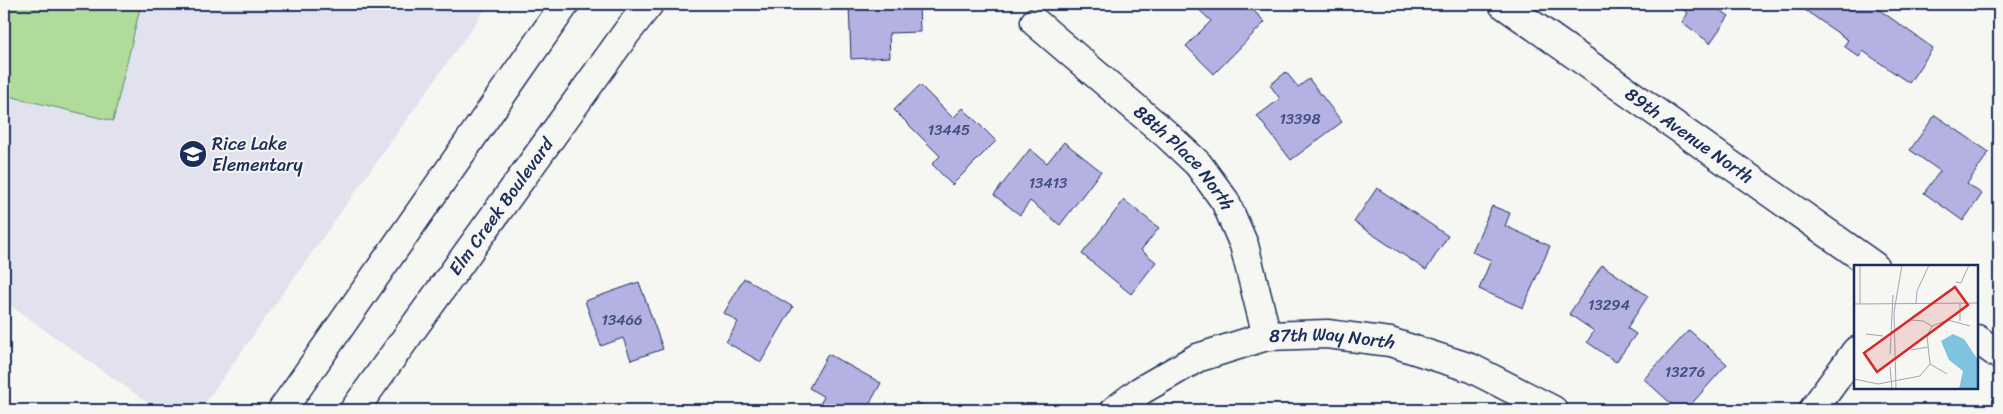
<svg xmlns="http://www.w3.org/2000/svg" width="2003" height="414" font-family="Sriracha,sans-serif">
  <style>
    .built { fill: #e2e2ee }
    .green { fill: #b0db98; stroke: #66857b }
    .building { fill: #b3b2e3; stroke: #1b2f5e }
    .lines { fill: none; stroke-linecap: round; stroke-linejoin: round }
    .minor-casing { stroke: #1b2f5e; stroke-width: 31 }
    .tertiary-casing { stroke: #1b2f5e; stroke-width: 31 }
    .secondary-casing { stroke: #1b2f5e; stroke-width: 31 }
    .minor { stroke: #f6f6f2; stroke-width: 28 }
    .tertiary { stroke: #f6f6f2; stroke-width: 28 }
    .secondary { stroke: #f6f6f2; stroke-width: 28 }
    .labels { text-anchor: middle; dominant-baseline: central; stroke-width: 4; stroke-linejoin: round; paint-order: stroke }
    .number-label { font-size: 15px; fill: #41507f }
    .street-label { font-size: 18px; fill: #1b2f5e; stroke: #f6f6f2 }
    .poi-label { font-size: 18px; fill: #1b2f5e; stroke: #f6f6f2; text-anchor: start }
    .inset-road { fill: none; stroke: #9ea6b7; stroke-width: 1 }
    .view { fill: #d62828; fill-opacity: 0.15; stroke: #d62828; stroke-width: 2.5 }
    .inset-edge { fill: none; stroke: #1b2f5e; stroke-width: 2.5 }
  </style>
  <rect width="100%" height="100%" fill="#f6f6f2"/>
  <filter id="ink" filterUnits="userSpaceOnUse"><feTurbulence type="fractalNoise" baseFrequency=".02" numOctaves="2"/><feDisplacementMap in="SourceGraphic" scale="10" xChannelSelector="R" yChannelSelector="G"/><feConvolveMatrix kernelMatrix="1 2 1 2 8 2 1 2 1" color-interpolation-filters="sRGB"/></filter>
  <g filter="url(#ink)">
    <path class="built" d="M4,4H489L200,410H158L4,301Z"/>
    <path class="green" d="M4,4H141L113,121L4,95Z"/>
    <path class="building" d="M849,4H919L920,32L889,33L890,57L851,59Z
      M1193,4H1247L1265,22L1214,74L1186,46L1211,21Z
      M1675,4H1719L1716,7L1729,16L1710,43L1682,22L1688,13Z
      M1810,4H1871L1933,48L1909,83L1863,51L1859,57L1844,46L1848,40L1805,10Z
      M1286,72L1298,87L1309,79L1342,122L1291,160L1257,116L1280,99L1270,85Z
      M920,85L953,118L963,108L996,141L952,185L932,164L940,156L894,110Z
      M1935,115L1989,152L1967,184L1982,194L1963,221L1924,193L1940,171L1910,150Z
      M1064,142L1101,171L1060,225L1030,201L1020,215L994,195L1030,149L1047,163Z
      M1377,188L1448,236L1426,270L1354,222Z
      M1124,200L1159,228L1141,250L1156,262L1131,294L1082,254Z
      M1492,206L1510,213L1505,226L1550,246L1523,308L1479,289L1491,260L1472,252Z
      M1602,265L1648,296L1627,328L1636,334L1616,362L1587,342L1594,331L1569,314Z
      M744,278L793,307L761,362L726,342L738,322L724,313Z
      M639,282L663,349L631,360L623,338L601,346L585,301Z
      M1689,330L1727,364L1686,410H1678L1644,379Z
      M828,354L881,383L866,410L817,409L824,397L809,388Z
      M916,402L933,410H912Z"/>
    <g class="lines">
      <defs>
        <g id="minor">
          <path id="s1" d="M1035,22L1166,134L1198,164L1225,201L1244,245L1267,336"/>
          <path id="s2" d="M1115,410L1140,391L1197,358L1267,336L1327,334L1390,342L1471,368L1553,410"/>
          <path d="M1813,410L1856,351"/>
        </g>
        <g id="tertiary">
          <path id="s3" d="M1503,4L1874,266"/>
          <path d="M1977,339L1999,355"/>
        </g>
        <g id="secondary">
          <path d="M282,410L565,4"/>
          <path id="s4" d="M354,410L627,32L649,4"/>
        </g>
      </defs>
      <use href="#minor" class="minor-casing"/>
      <use href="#tertiary" class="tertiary-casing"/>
      <use href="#secondary" class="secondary-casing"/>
      <use href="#minor" class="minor"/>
      <use href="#tertiary" class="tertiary"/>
      <use href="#secondary" class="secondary"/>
    </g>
  </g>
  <defs>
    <symbol id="school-disc" viewBox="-11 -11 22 22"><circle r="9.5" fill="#1b2f5e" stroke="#f6f6f2"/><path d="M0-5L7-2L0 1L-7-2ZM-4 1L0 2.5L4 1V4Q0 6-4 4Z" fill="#fff"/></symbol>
  </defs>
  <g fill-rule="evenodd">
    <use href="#school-disc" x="177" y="138" width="32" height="32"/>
  </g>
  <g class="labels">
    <g class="number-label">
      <text x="1300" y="119">13398</text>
      <text x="949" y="130">13445</text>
      <text x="1048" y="183">13413</text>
      <text x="1609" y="305">13294</text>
      <text x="622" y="320">13466</text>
      <text x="1685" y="372">13276</text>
    </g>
    <g class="street-label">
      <text stroke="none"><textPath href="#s3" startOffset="228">89th Avenue North</textPath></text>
      <text stroke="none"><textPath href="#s1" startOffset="202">88th Place North</textPath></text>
      <text stroke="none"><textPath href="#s4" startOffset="251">Elm Creek Boulevard</textPath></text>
      <text stroke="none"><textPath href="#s2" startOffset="236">87th Way North</textPath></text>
    </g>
    <g class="poi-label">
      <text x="212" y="144">Rice Lake<tspan x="212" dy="21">Elementary</tspan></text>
    </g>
  </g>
  <g transform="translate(1854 265)">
    <rect width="124" height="124" fill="#f6f6f2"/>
    <path d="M99,69L110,74L124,95V124H105L109,106L95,95L87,76Z" fill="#7fc3e0"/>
    <path class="inset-road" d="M102,17L107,18L115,0M106,38V56M0,39L124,38M6,39V0M62,39L63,26L75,0M57,55L69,56L78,61M12,69L29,71M57,85L74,82M36,89L39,30M76,99L93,109M36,102L38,124M0,114L24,119L66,111L76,99L73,71L78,61L94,55L116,61M42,124L40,47L48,0"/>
    <path class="view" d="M101,22L114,40L23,107L10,88Z"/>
    <rect width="124" height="124" class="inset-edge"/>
  </g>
  <rect width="2003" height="414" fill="none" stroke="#f6f6f2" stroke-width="20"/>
  <rect x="10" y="10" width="1983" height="394" fill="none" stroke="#1b2f5e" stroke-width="2" filter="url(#ink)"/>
</svg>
